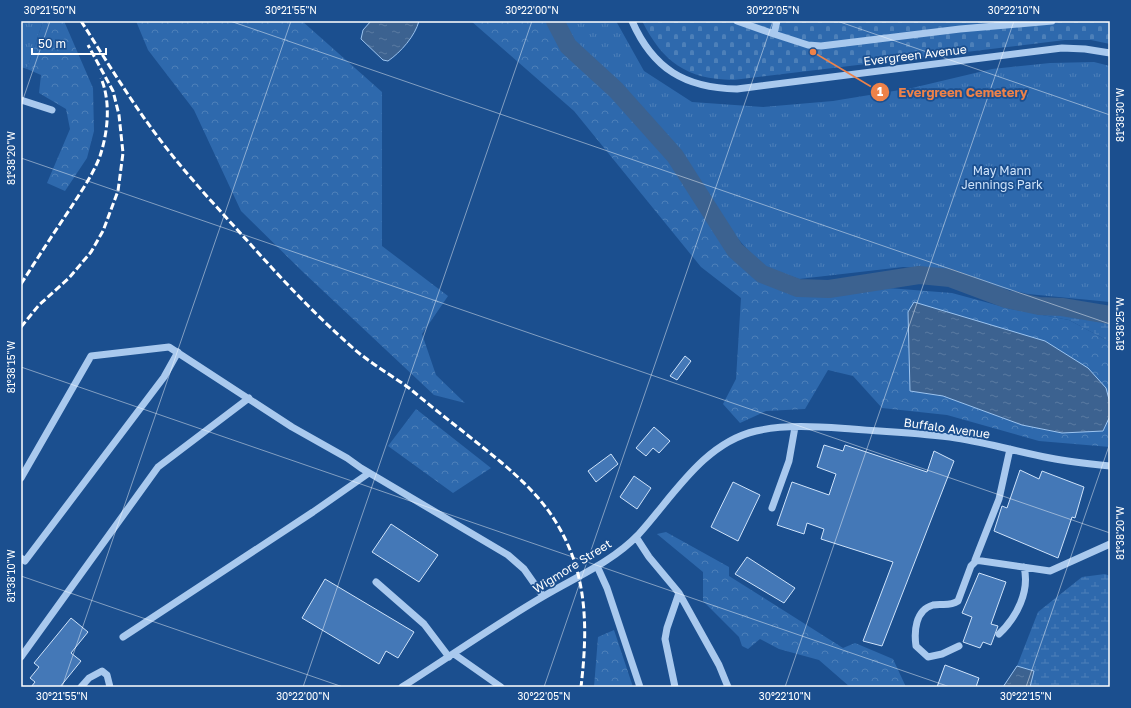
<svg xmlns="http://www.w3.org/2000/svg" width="1131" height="708" font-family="'Golos Text',sans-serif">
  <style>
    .grass { fill: url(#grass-tufts) }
    .forest { fill: url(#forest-crowns) }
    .wetland { fill: url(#wetland-marsh) }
    .cemetery { fill: url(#cemetery-stones) }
    .water { fill: url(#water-ripples); stroke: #9cc4f0 }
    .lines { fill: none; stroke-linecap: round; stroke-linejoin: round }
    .river { stroke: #3c6290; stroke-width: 18 }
    .building { fill: #4478b7; stroke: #cfe3fa }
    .minor { stroke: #a9c9ee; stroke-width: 7 }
    .rail { stroke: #fff; stroke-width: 3; stroke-dasharray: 7 3; stroke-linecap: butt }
    .ticks { fill: none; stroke: #fff; stroke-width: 1; stroke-opacity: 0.45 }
    .labels { text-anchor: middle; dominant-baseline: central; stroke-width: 3.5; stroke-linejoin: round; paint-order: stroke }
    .street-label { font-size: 12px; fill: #fff; stroke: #1b4f8f }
    .park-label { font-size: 12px; fill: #cfe3fa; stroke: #1b4f8f }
    .leader { fill: none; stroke: #ee8249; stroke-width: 1.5 }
    .callout-dot { fill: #ee8249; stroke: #1b4f8f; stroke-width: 1.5 }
    .mark-label { font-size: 12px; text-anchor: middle; font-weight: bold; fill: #fff }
    .callout-label { font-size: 13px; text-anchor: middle; font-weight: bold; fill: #ee8249; stroke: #1b4f8f; stroke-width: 3.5; stroke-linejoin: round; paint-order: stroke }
    .neatline { fill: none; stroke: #fff; stroke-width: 1.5 }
    .ticks-label { font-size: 10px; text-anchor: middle; fill: #fff }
  </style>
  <defs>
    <pattern id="grass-tufts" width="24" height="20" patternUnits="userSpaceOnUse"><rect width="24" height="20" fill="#2e69ad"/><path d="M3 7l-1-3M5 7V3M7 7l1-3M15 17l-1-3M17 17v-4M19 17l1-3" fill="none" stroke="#4d80b9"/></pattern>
    <pattern id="forest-crowns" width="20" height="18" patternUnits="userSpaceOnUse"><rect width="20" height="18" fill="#2e69ad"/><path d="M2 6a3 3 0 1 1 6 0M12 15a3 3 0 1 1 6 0" fill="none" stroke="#4d80b9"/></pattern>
    <pattern id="wetland-marsh" width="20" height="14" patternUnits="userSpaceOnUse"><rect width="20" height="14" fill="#2e69ad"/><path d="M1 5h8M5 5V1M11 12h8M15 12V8" fill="none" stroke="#4d80b9"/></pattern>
    <pattern id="cemetery-stones" width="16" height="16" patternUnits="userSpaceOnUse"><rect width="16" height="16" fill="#2e69ad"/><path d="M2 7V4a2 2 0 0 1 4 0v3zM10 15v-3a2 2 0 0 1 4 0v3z" fill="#4d80b9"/></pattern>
    <pattern id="water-ripples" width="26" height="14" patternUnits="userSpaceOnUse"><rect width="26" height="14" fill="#3c6290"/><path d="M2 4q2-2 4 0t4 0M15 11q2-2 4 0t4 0" fill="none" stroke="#597aa1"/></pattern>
  </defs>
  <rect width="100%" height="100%" fill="#1b4f8f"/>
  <path class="grass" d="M21,21H43L27,69L21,67Z
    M564,21H616L644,71L692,102L763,107L833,101L912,88L992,69L1050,63L1094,62L1110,66V302L1028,294L976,282L940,269L903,267L799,279L762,266L723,222L678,149L638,105L579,48Z"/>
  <path class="forest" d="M43,21H64L93,88L94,131L87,158L65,191L47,183L70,129L66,109L39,93L41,75L27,69Z
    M136,21H302L382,92V246L448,296L422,334L436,375L465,403L434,395L304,273L241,211L194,110L148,50Z
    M471,21H549L569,58L615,100L670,160L730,253L760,281L802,297L888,288L952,293L1011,309L1069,320L1110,342V403L1106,388L914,302L908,312L910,391L943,396L1022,425L1103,431L1110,416V447L1039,441L947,415L882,408L853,376L828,370L805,409L766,411L740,423L723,404L736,379L741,298L701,267L574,111Z
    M416,409L491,468L453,493L388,446Z
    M666,532L729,567V576L843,648L855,643L893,659L906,687H850L819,660L779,649L760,639L748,649L742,646L739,637L703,601V572L657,534Z
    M614,630L633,687H594L598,637Z"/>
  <path class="wetland" d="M1011,309L1061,313L1110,322V342L1069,320Z
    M1105,574L1110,576V687H1030L1034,671L1017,666L1038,612L1082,577Z"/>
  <path class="cemetery" d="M642,21H1110V44L1091,40H1065L733,80C686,79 663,62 642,21Z"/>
  <path class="water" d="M371,21H419C415,36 401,52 388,61L383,60L361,39L363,30Z
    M914,302L1045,341L1088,368L1106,388L1110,403V416L1103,431L1062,433L1022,425L943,396L910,391L908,312Z
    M1017,666L1034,671L1030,687H1003Z"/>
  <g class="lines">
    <path class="river" d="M555,21L568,46L616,90L675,156L735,250L762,274L798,288L829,289L919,275L950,278L1006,299L1039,306L1062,307L1110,315"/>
  </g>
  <path class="building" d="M685,356L691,361L677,380L670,376Z
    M654,427L670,441L659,453L653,448L646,456L636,448Z
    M824,445L843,451L845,445L927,472L934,451L954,461L882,646L863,641L893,562L821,539L824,529L807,523L804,534L777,525L792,482L829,495L836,474L817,467Z
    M611,454L618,464L596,482L588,471Z
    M1020,470L1039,479L1042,471L1084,487L1075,518L1072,517L1058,558L994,531L1002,506L1007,508Z
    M634,476L651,488L637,509L620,497Z
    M733,482L760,495L738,541L711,527Z
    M391,524L438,555L419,582L372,552Z
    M747,557L795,588L784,603L735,574Z
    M979,573L1006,582L991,624L998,626L991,645L983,642L980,648L963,642L972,617L962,613Z
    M325,579L414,632L398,658L386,651L379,664L302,618Z
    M71,618L88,632L71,653L81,661L60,687H31L35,682L30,678L39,667L34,663Z
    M945,665L979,678L976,687H937Z"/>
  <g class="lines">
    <path class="minor" d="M632,21C653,69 685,88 737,89L1062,48L1085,49L1110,53
      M737,21L774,34
      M777,21L774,34L808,45L821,46L960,29L1052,21
      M21,100L52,110
      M1010,449L999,499L975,560L1050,571L1110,544
      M21,478L91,356L169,347L292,427L347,458L361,468L508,555L524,569L543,596
      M772,508L789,461L795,427
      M636,537L649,557L679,593L667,628L665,639L675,687
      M21,558L25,561L164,377L178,352
      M597,566L607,588L640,687
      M376,582L424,624L449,657
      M679,593L719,665L728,687
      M999,634C1017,617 1030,591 1024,567
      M123,637L313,512L369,473
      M959,646L942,654L928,657L916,646C914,632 915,610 933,605C941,603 949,607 958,601L971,566L977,560
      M454,654L501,687
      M21,657L158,467L249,398
      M81,687L89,678L102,671L107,675L110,687
      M402,687C449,657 496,624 544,596C576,577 612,562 638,535C672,498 703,443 756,431C787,424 821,427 852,429C887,432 922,433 956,438C988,443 1019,452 1050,458C1070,462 1090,464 1110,466"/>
    <path class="rail" d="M81,21C106,60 130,100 158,137C184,172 214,204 243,236C278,275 313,313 353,348C370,363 391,375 409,388C426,402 443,416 460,429C493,456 531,483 554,519C588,572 588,627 581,687
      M21,284C37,259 53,234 70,209C80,193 93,175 100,156C108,132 111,102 101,78
      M21,327L39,305L69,278L91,252L103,231L118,191L123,153L119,115L113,91L88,45"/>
  </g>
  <path class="ticks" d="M230,21L1110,324M837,21L1110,115M21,105L50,21M21,158L1110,533M21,367L950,687M21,576L343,687M62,687L291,21M303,687L532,21M544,687L773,21M785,687L1014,21M1026,687L1110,443"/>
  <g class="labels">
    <g class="street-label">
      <text transform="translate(915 55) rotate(-7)">Evergreen Avenue</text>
      <text transform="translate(947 428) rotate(8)">Buffalo Avenue</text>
      <text transform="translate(572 566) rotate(-32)">Wigmore Street</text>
    </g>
    <g class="park-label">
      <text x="1002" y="170">May Mann<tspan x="1002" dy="14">Jennings Park</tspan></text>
    </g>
  </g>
  <path class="leader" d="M813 52L880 92"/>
  <g class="callout-dot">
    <circle cx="813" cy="52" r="4"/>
    <circle cx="880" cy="92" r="10"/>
  </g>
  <g class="mark-label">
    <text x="880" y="96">1</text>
  </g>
  <g class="callout-label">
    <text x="963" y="97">Evergreen Cemetery</text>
  </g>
  <rect width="1131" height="708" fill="none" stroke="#1b4f8f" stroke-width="44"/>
  <path d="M32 48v6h74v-6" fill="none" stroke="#ffffff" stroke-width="2"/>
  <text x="38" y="48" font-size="12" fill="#ffffff" stroke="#1b4f8f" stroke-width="3" paint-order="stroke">50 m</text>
  <rect x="22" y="22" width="1087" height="664" class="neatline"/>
  <g class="ticks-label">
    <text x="50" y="14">30°21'50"N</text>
    <text x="291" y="14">30°21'55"N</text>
    <text x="532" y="14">30°22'00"N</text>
    <text x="773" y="14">30°22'05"N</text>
    <text x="1014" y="14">30°22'10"N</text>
    <text transform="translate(1120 115) rotate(-90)" y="4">81°38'30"W</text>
    <text transform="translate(11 158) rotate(-90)" y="4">81°38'20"W</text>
    <text transform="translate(1120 324) rotate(-90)" y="4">81°38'25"W</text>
    <text transform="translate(11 367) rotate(-90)" y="4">81°38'15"W</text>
    <text transform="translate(1120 533) rotate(-90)" y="4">81°38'20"W</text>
    <text transform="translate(11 576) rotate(-90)" y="4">81°38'10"W</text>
    <text x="62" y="700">30°21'55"N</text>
    <text x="303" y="700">30°22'00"N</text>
    <text x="544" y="700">30°22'05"N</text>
    <text x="785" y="700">30°22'10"N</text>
    <text x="1026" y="700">30°22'15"N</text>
  </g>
</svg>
